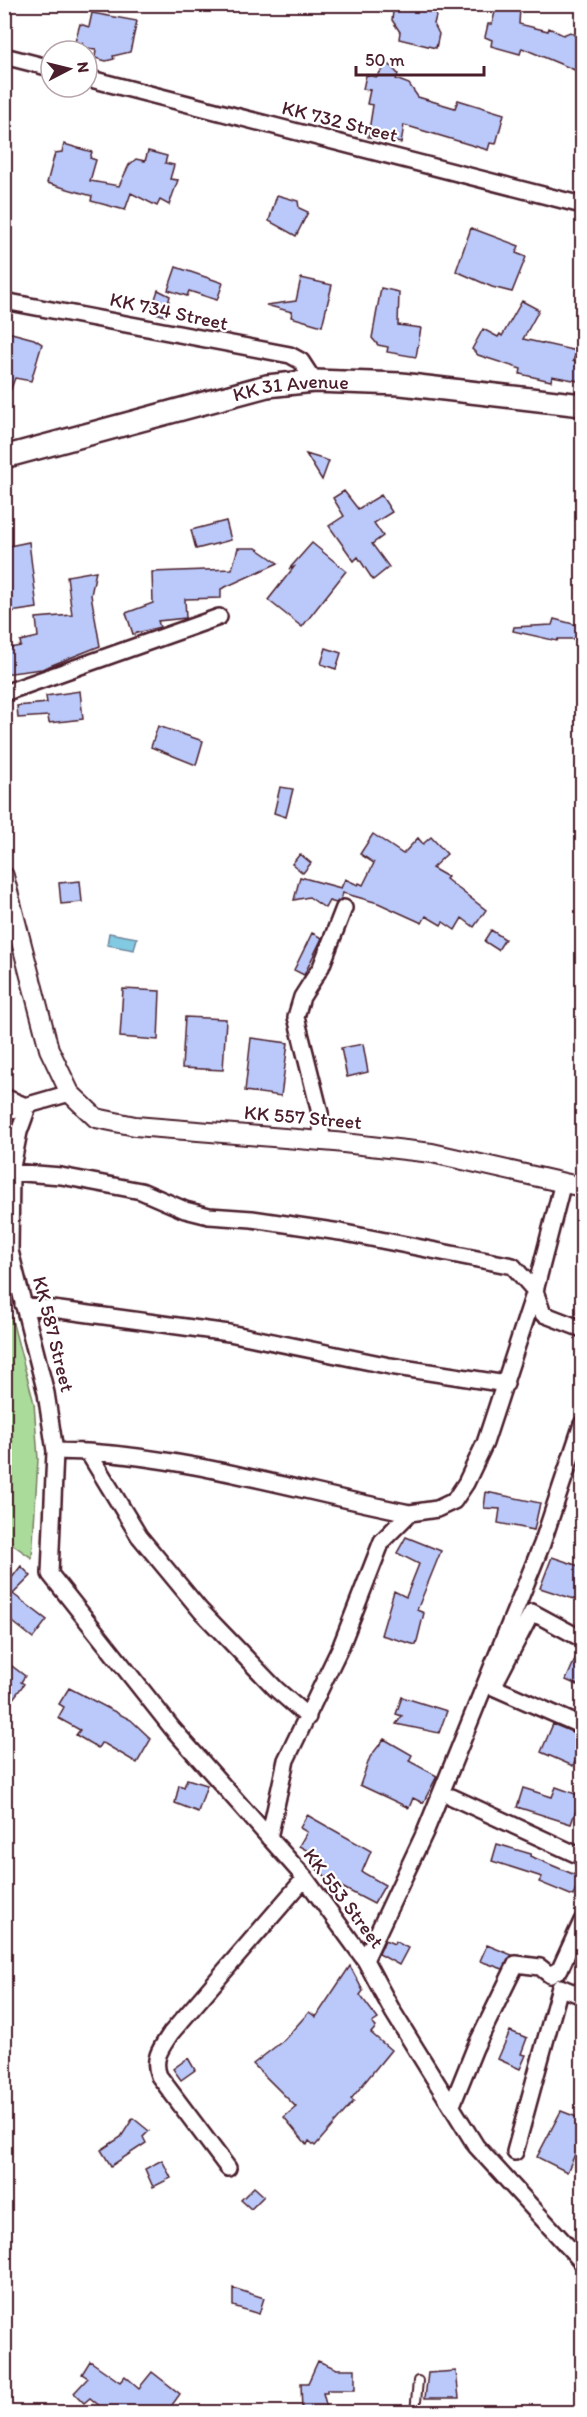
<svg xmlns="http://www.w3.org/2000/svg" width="587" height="2417" font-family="Itim,sans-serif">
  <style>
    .green { fill: #aadb9b; stroke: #7a7d63; stroke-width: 1.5 }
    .water { fill: #82c9e2; stroke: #6c8599; stroke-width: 1.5 }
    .building { fill: #bac9fa; stroke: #4a1f2b; stroke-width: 1.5 }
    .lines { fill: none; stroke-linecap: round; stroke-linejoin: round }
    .service-casing { stroke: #4a1f2b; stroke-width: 12 }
    .minor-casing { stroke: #4a1f2b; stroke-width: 20 }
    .tertiary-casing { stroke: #4a1f2b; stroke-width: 22 }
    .secondary-casing { stroke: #4a1f2b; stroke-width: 26 }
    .service { stroke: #fff; stroke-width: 8 }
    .minor { stroke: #fff; stroke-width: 15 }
    .tertiary { stroke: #fff; stroke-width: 18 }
    .secondary { stroke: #fff; stroke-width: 21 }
    .labels { text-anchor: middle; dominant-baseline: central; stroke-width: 4.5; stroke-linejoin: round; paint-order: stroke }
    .street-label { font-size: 20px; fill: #4a1f2b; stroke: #fff }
  </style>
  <rect width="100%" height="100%" fill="#fff"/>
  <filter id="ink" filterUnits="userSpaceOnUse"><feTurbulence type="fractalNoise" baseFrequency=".0167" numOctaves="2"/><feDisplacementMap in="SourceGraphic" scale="12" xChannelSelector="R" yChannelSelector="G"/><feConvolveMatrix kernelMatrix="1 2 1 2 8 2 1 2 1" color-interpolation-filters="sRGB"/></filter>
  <g filter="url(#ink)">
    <path class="green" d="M4,1290L34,1403L38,1459L32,1558L5,1539Z"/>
    <path class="water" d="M109,933L137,938L134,950L107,945Z"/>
    <path class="building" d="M394,4H439L434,24L439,34L436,48L399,39L400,32L392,20Z
      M497,4L520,8L519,24L548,31L549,28L563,35L570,32L582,41V73L522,48L520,54L491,46L492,40L485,37L488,24H492Z
      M92,13L137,21L130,52L113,56L114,59L106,61L95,58L96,49L84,48L82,43L75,42L80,24L89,27Z
      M387,62L398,74L396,79L409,84L418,97L455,108L458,100L504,114L496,144L490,143L488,150L404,125L401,143L368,137L373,105L367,104L370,90L363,89L366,75L377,77Z
      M64,144L92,152L90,158L96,160L90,181L119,186L129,165L136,159L145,161L148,151L167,156L165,163L174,165L170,179L178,180L169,205L160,200L157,206L131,193L125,210L91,201L92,196L47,183L55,153L62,152Z
      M277,195L298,201L299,208L308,212L296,236L269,221Z
      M471,228L519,246L516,253L526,257L512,292L492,287L456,271Z
      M176,267L223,283L217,300L189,291L187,296L168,290Z
      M301,278L332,285L322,326L291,317L292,312L266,305L296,301Z
      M381,288L399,292L398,325L421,328L416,357L387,352L388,347L378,345L372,338Z
      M158,290L170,296L165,316L151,311Z
      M522,301L539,310L523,339L577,351L573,361L582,362L579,381L552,376L551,381L520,374L521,369L478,355L472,349L483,329L498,337L500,334L502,336Z
      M4,331L34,339L42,344L31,381L15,378L6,402Z
      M306,454L329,461L322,480Z
      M344,491L358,509L381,495L392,512L374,523L383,536L372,544L389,567L373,580L358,557L354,561L329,526L344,516L333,498Z
      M226,521L231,540L196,549L191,530Z
      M29,542L37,608L4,613V547Z
      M312,543L346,571L302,627L268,600L294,567L289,569Z
      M238,548H256L278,563L221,589V598L185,599L186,618L158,621L160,627L133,634L126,613L153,603L152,572L232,569Z
      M96,571L91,595L100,646L42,669L4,674V649L21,646L20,641L38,637L36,618L72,615L67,576Z
      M554,619L581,626L578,639H558L557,641L513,631L514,627L552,625Z
      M326,648L341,653L336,669L321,664Z
      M80,691L83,719L49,723L48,716L18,718L17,706L47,703L46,696Z
      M158,726L203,741L196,765L151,747Z
      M280,787L293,789L286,817L274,813Z
      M373,834L403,854L418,838L423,844L431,837L447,854L432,868L448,877L446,879L486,910L474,927L462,918L455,930L443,922L441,925L426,916L422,923L378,903L343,893L341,899L336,903L329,901L325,908L309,897L294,900L300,877L341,888L345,879L358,885L359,883L363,885L374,863L360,854Z
      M300,854L311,863L303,873L292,864Z
      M80,881L82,902L61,904L59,883Z
      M491,930L505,939L498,950L484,941Z
      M312,933L322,938L304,975L294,970Z
      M123,989L160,991L158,1040L120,1037Z
      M185,1017L226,1019L223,1070L182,1068Z
      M251,1038L288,1043L281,1096L245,1091Z
      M363,1044L368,1072L347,1077L341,1048Z
      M486,1492L540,1503L534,1530L498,1523L500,1509L484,1508Z
      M406,1537L441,1551L417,1610L424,1613L416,1645L381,1635L394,1591L406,1597L419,1564L397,1553Z
      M552,1557L582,1567V1585L577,1600L540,1588Z
      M21,1566L31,1576L13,1594L47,1620L33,1638L4,1615V1588Z
      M580,1648L582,1649V1687L566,1680Z
      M4,1660L25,1676L21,1682L24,1684L4,1711Z
      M69,1688L131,1720L151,1739L137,1763L105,1744L101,1743L98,1748L76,1735L80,1730L58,1718L64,1707L59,1704Z
      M402,1697L447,1711L439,1733L396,1724L402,1716L396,1714Z
      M553,1724L580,1735L575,1746L581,1748L573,1766L541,1752Z
      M384,1739L412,1755L409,1761L437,1776L423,1803L413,1798L409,1808L360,1785L370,1757Z
      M187,1779L207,1785L198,1812L175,1803L179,1785L184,1787Z
      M556,1787L581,1796L571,1824L517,1807L523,1788L552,1797Z
      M307,1815L371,1851L362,1872L385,1885L374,1904L334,1883L313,1866L319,1857L299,1846L307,1832L300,1828Z
      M497,1844L531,1854L530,1856L580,1877L573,1896L539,1882L542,1877L492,1861Z
      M385,1940L394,1944L395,1941L408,1948L399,1965L379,1954Z
      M487,1945L512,1955L503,1969L480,1961Z
      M350,1966L363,1991L360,1995L378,2019L372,2023L376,2027L371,2033L391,2050L351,2099L354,2101L315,2146L309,2141L307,2145L284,2117L296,2107L253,2064L284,2040L309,2012L316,2017Z
      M510,2031L527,2038L521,2054L526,2055L520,2069L498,2059Z
      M188,2058L195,2070L181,2080L173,2069Z
      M561,2111L582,2119V2139L567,2172L537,2157Z
      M133,2118L149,2131L143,2137L146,2143L111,2166L101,2150L121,2137Z
      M162,2160L171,2178L153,2187L145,2169Z
      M254,2187L264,2196L251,2209L241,2200Z
      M233,2288L264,2298L259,2314L233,2306Z
      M90,2361L120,2382L125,2376L139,2388L152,2372L180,2394L167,2412H107L90,2398L84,2403L74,2393L88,2378L82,2374Z
      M318,2361L337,2369H355V2390H327V2393H323L328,2412H302L301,2383H308Z
      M456,2371L459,2398H425L428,2373Z"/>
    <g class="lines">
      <defs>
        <path id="service" d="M415,2412L418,2381"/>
        <path id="minor" d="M4,56L51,68
          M87,78L582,205
          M4,301L290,355L301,361L314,381
          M4,693L219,617
          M4,1097L28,1107
          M28,1107L19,1132L11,1172L10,1251L46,1393L55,1451L50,1574L172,1728L305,1878L365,1960L393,2012L476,2146L582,2262
          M4,1112L70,1093
          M322,1141L320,1113L296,1017L302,997L321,967L344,908
          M11,1172L61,1176L141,1191L185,1210L209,1216L252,1219L340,1232L513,1266L535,1291L485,1443L466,1483L454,1501L437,1509L410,1513L382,1541L341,1646L286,1760L269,1838
          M563,1182L535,1291L543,1314L582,1329
          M23,1305L229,1333L390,1366L506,1384
          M55,1451L88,1452L139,1536L201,1611L276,1689L308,1717
          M88,1452C197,1459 302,1492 410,1513
          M582,1639L532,1612L493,1687L582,1726
          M452,1797L582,1857
          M365,1960L426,1830L542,1544L582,1424
          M452,2105L475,2048L516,1964L540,1967L550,1975L560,1969L582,1921
          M515,2152L560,1987L582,1996
          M228,2168L159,2076C152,2059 161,2048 171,2033L305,1878"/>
        <path id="tertiary" d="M4,876L49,1049L70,1093L96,1118L135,1126L335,1142L432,1153L582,1187"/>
        <g id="secondary">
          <path id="s1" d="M4,457L267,386L314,381L401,384L582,405"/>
        </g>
      </defs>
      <use href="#service" class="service-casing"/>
      <use href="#minor" class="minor-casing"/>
      <use href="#tertiary" class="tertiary-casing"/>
      <use href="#secondary" class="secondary-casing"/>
      <use href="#service" class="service"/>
      <use href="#minor" class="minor"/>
      <use href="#tertiary" class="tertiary"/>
      <use href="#secondary" class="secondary"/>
    </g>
  </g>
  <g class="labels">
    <g class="street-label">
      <text transform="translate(340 121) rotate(14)">KK 732 Street</text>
      <text transform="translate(169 311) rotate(12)">KK 734 Street</text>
      <text stroke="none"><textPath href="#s1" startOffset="296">KK 31 Avenue</textPath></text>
      <text transform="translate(303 1117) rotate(5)">KK 557 Street</text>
      <text transform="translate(54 1334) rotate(76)">KK 587 Street</text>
      <text transform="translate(344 1898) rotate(53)">KK 553 Street</text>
    </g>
  </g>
  <rect width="587" height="2417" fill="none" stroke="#fff" stroke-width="24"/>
  <rect x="12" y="12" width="563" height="2393" fill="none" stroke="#4a1f2b" stroke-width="2" filter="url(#ink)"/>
  <g transform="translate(69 69) rotate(83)"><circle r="28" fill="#ffffff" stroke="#b7a5aa" stroke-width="1.5"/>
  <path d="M0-4.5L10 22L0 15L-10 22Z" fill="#4a1f2b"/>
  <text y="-9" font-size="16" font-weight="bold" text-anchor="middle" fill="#4a1f2b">N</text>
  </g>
  <path d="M356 66v9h128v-9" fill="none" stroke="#4a1f2b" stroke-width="3"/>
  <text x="365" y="66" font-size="18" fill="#4a1f2b" stroke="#ffffff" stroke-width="4.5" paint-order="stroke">50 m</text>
</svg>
